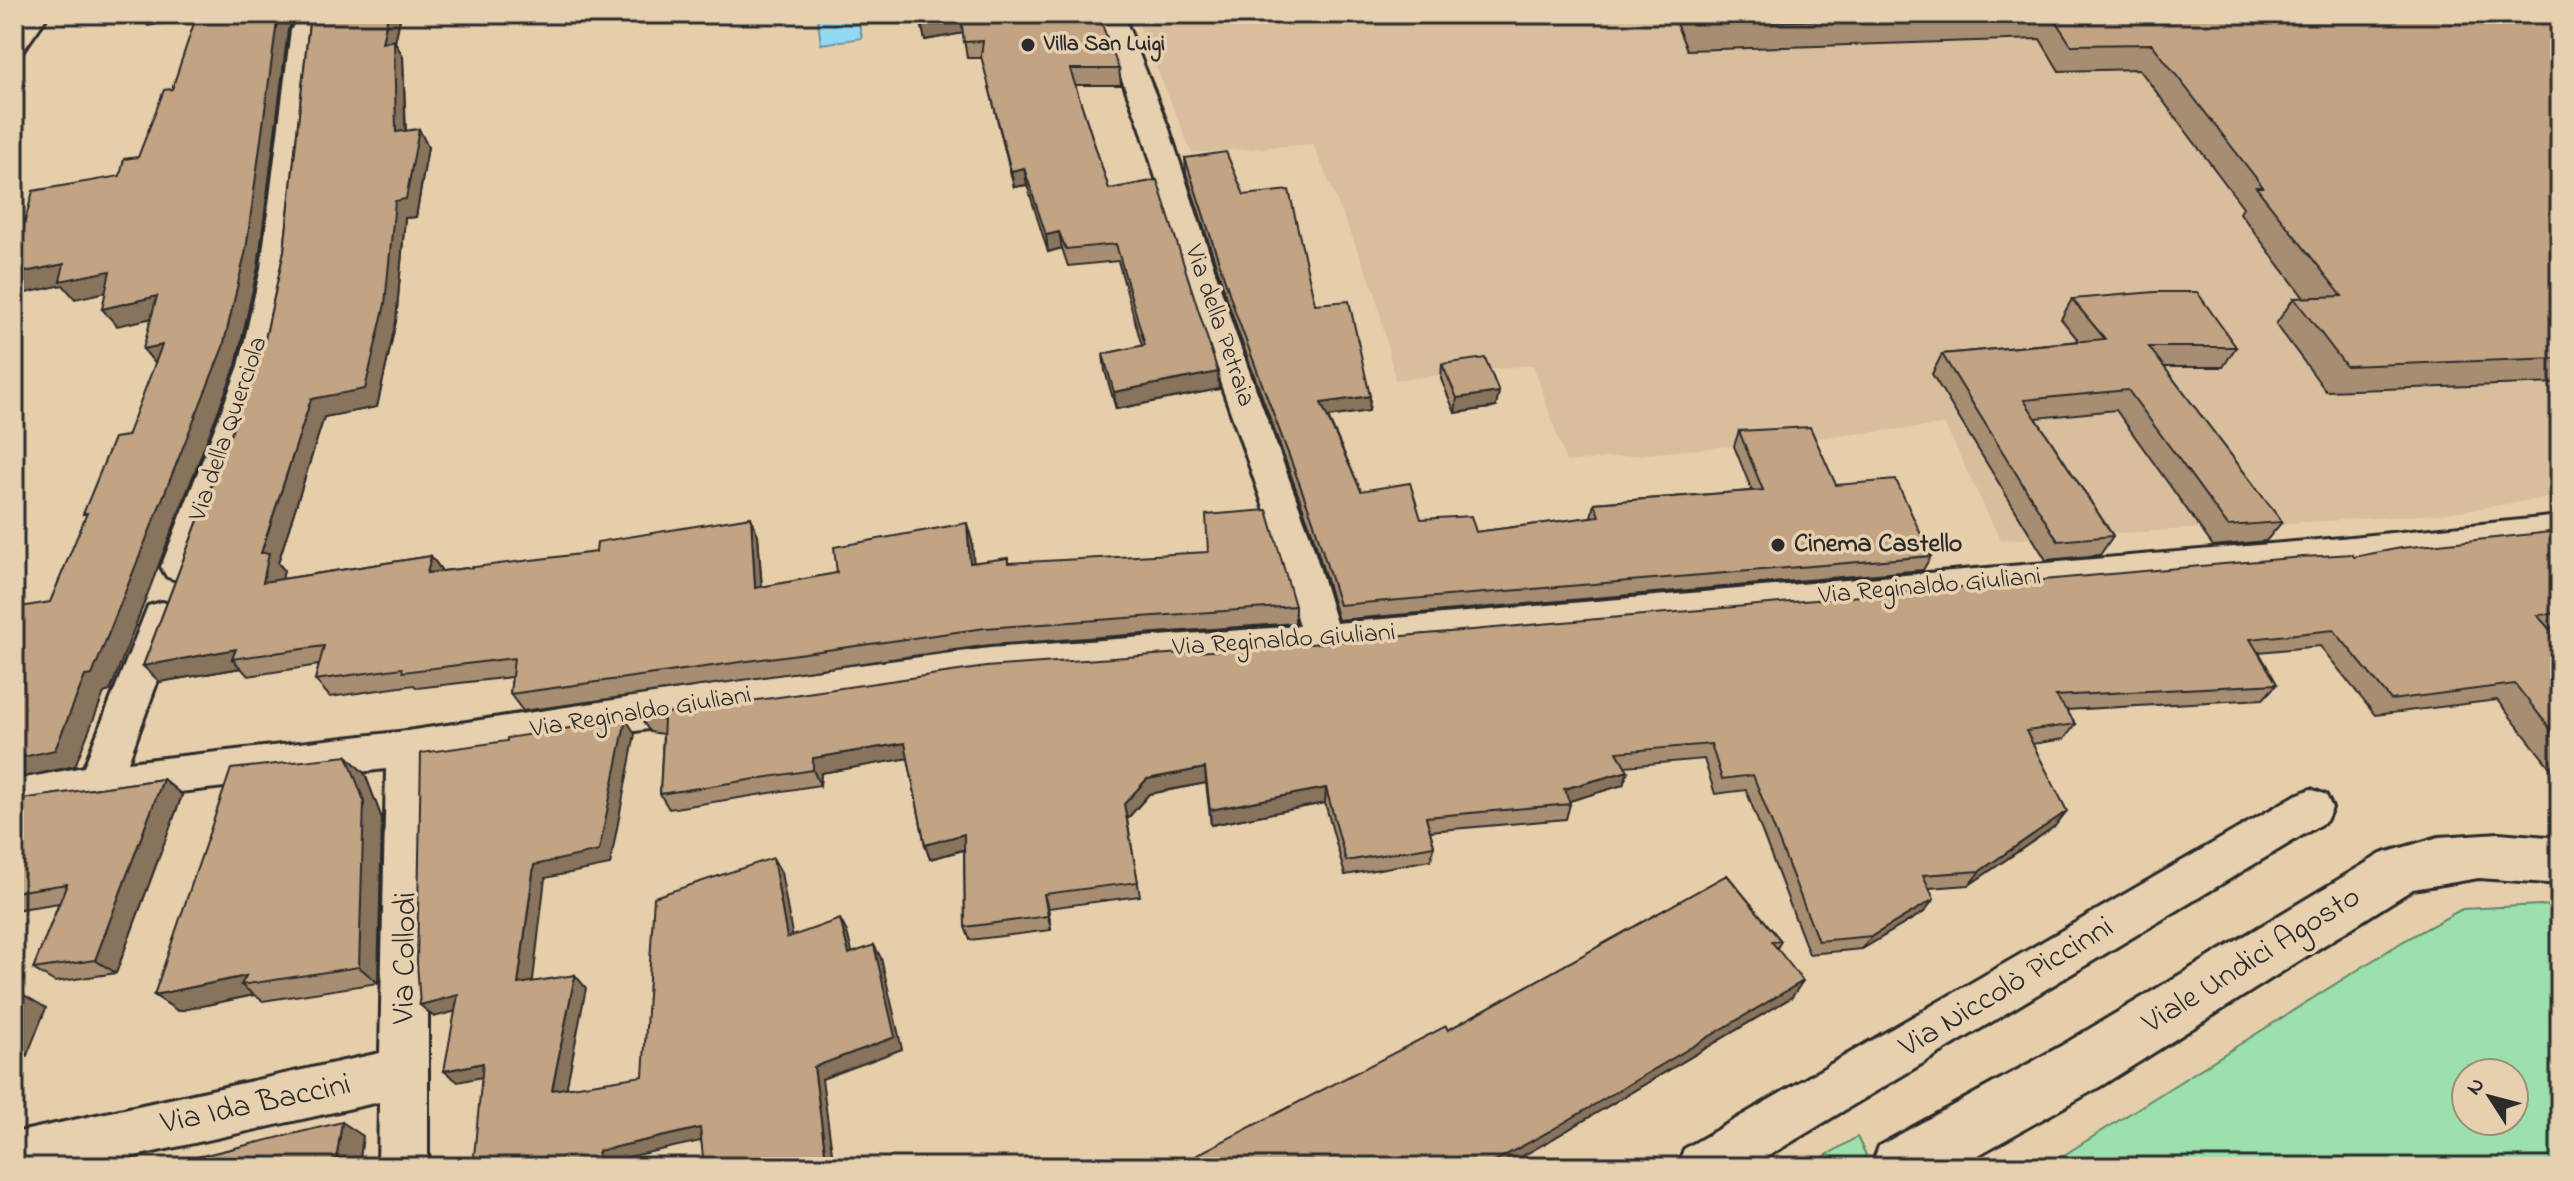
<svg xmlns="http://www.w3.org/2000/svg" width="2574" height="1181" font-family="'Indie Flower',sans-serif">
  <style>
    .built { fill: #d8be9d }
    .green { fill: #9be0ad; stroke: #63866c; stroke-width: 2; fill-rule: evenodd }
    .water { fill: #92daf4; stroke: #6994a4; stroke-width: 2 }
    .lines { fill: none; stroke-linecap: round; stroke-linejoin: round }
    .street-casing { stroke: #2b2b2b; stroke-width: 6 }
    .secondary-casing { stroke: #2b2b2b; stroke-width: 6 }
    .street { fill: #e6d0af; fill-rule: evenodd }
    .secondary { fill: #e6d0af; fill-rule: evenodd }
    .wall { fill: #a78d72; stroke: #2b2b2b; stroke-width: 2 }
    .shaded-wall { fill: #88735c; stroke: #2b2b2b; stroke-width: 2 }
    .building { fill: #c2a484; stroke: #2b2b2b; stroke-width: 2 }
    .poi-dot { fill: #2b2b2b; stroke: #e6d0af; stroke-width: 3 }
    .labels { text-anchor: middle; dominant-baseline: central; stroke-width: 7; stroke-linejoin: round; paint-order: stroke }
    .far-poi-label { font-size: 22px; font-weight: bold; fill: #2b2b2b; stroke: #e6d0af; text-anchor: start }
    .street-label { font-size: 26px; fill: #2b2b2b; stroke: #e6d0af }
    .poi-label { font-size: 26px; font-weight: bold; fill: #2b2b2b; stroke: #e6d0af; text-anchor: start }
    .near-street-label { font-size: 32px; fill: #2b2b2b; stroke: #e6d0af }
  </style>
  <rect width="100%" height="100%" fill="#e7ceab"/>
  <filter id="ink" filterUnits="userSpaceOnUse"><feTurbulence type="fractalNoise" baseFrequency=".0125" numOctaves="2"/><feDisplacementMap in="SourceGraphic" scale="16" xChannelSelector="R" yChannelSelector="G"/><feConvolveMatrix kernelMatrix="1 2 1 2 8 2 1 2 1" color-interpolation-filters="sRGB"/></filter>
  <g filter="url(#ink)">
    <path class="built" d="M1134,14H2560V496L2440,514L2000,540L1945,425L1566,462L1533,365L1395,380L1375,292L1313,144L1192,153Z"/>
    <path class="green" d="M2540,905L2560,907V1167H2045L2402,942L2462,909ZM2466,1073H2514V1121H2466Z
      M1857,1137L1866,1155L1858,1167H1807Z"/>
    <path class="water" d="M817,14H857L862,38L821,44Z"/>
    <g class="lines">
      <defs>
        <path id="street" d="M23,14H49L23,51L14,53V27Z
          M300,14H326L317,30L293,268L273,366L199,567L193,577L180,581L167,577L161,567L239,366L261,268L291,30Z
          M1097,14H1123L1169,129L1234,330L1310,536L1336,623L2341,538L2560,516V544L2341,566L1322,656L990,680L759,712L428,763V1167H378L379,1102L86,1167H14V1133L380,1053L386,769L99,801L14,816V780L84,767L148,606L162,602L176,606L181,617L128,762L407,731L759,678L990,648L1299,626L1274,536L1202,330L1141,129Z
          M2311,789L2326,795L2332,808L2326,821L1750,1167H1677L1684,1149L2296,795Z"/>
        <path id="secondary" d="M2499,833L2560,838V884L2479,878L2413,889L2101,1086L1957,1167H1871L1879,1146L2061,1046L2381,854L2439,837Z"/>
      </defs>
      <use href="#street" class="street-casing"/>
      <use href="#secondary" class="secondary-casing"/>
      <use href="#street" class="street"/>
      <use href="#secondary" class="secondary"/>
    </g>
    <path class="wall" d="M310,14H401L395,42L403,57L406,131L428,147L416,217L405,218L396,321L377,407L324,417L278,563L284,570L282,579L431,556L442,571L758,535L762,587L837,573L972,541L973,562L1009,563L1295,606V623L990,645L523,711L510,694L512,677L417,688L414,685L330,697L315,680L319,665L248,676L241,668L160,682L143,666L263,349L284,251Z
      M920,14L1119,69L1121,85H1075L1109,189L1218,372L1219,389L1116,409L1105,371L1103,354L1142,346L1118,261L1068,266L1062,248L1048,252L1027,185L1014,187L982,58H967L963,33L925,40Z
      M1672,14H2560V383L2326,391L2276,324L2294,298H2304L2240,213L2243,207L2139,69L2059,71L2040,39L1687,50Z
      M1185,158L1244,195L1315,304L1370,396L1369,411L1328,417L1361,491L1421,519L1476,532L1591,517L1594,503L1752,491L1734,446L1739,431L1836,485L1931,556L1923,570L1338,620L1313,535L1237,329L1186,173Z
      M2072,299L2236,347L2223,367H2164L2282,522L2266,541L2213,546L2116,410L2036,418L2113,536L2100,555L2046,560L1932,374L1942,354L2079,341L2061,319Z
      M1442,364L1496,407L1455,413L1441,379Z
      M2560,531V627L2548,628L2560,641V780L2497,700L2375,715L2320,646L2259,652L2277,684L2263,699L2066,710L2076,724L2064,739L2032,744L2055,826L1969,885L1929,888L1924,912L1862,949L1809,954L1746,790L1715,794L1704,759L1625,766L1628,771L1623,785L1569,801L1570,804L1566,819L1430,831L1434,846L1431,860L1345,875L1325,803L1211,825L1206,783L1149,794L1127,819L1140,896L1048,908L1051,930L970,940L965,927L964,850L930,859L925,845L908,758L821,773L820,785L669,809L660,794L663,734L650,732L640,717L1323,643L2354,557Z
      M365,774L382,819L378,983L263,1001L254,995L178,1011L154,995Z
      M163,779L182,795L116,973L55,982L33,969L59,903L14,910V800Z
      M1727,875L1781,941L1777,948L1792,997L1544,1144L1448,1030Z"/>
    <path class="shaded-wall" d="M140,14H211L148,26Z
      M278,14H298L288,30L258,267L236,365L110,691L104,693L75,766L14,779V759L85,676Z
      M388,14H401L395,42L403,57L406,150L396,132L382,43Z
      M961,17L964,33L925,40L921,23Z
      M419,129L428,147L416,217L405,218L396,321L377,407L324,417L278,563L284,570L278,599L263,582L261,553L311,399L395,201Z
      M1024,168L1027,185L1014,187L1011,171Z
      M1059,232L1062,248L1048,252L1046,235Z
      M64,264L110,271L125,288L75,299L63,285L26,293L14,279V274Z
      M157,296L171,314L117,326L102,309Z
      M162,345L158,367L143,349Z
      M1218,372L1219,389L1116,409L1114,392Z
      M1499,392L1496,407L1455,413L1457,398Z
      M1370,396L1369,411L1321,418V403Z
      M751,517L758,535L763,605L755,588Z
      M967,523L972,541L975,580L970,563Z
      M431,556L444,574L427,573Z
      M236,649L232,659L241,668L160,682L143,666Z
      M626,719L635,734L610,865L545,878L531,997L518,984L534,865Z
      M905,743L910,758L821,773L820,785L813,770V758Z
      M347,756L365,774L382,819L378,983L359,967Z
      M1205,768L1206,783L1149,794L1127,819L1124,804L1147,779Z
      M1628,771L1623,785L1560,804L1564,789Z
      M163,779L182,795L116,973L95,960Z
      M1326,788L1325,803L1211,825L1210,810Z
      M2067,811L2055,826L1969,885L1980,871Z
      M964,834L969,848L930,859L925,845Z
      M773,858L781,872L795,951L787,938Z
      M1044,894L1048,908L1051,930L1048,916Z
      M1934,899L1924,912L1862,949L1872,936Z
      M840,919L847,932L856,967L849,954Z
      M874,945L881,958L902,1049L822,1079L834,1167H827L814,1067Z
      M575,975L586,988L564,1101L552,1090Z
      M246,976L241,985L254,995L178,1011L154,995Z
      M1803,981L1792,997L1544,1144L1503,1167H1484Z
      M24,995L46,1008L14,1088V1018Z
      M458,995L472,1007L434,1017L420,1005Z
      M483,1063L497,1074L458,1082L444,1071Z
      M342,1122L363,1136L359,1167H335Z
      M700,1128L710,1139L610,1161V1167H597L598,1151Z"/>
    <path class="building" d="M197,14H278L246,250L223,347L92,675L85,676L55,750L14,759V608L50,602L87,513L83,514L114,438L127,436L162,345L143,349L157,296L102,309L110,271L60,281L64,264L14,274V262L33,191L120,176L124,159L138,157L164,90L172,89Z
      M310,14H388L382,43L394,40L396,132L419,129L406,199L395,201L385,304L365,389L311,399L261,553H269L263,582L431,556L427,573L596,552L597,542L751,517L755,588L837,573L834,547L967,523L970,563L1008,558V563L1208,552L1206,515L1267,510L1295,606L985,628L510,694L514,658L403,672L402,668L315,680L324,646L232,659L236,649L143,666L263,349L284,251Z
      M920,14H1098L1119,69H1070L1109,189L1157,180L1218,372L1114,392L1103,354L1145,345L1116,244L1066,249L1059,232L1046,235L1024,168L1011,171L981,56L983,41L964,42L961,17L921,23Z
      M1688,14H2560V358L2346,366L2294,298L2342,296L2256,187H2263L2152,44L2071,45L2051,14L1692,24Z
      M1226,152L1244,195L1289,190L1315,304L1349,301L1370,396L1321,403L1361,491L1410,483L1421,519L1471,516L1476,532L1599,516L1594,503L1763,490L1739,431L1810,427L1836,485L1896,480L1931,556L1339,605L1313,520L1236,314L1185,158Z
      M2155,292H2197L2236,347H2149L2282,522L2228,526L2128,390L2024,400L2113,536L2058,541L1942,354L2105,339L2072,299Z
      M1485,358L1499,392L1457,398L1442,364Z
      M2560,531V613L2537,615L2560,641V741L2515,684L2391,700L2334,630L2250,639L2277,684L2056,696L2076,724L2026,731L2067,811L1980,871L1923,875L1934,899L1872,936L1818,941L1753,775L1722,779L1711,744L1617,752L1628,771L1564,789L1570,804L1426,817L1434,846L1346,861L1326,788L1210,810L1205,768L1147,779L1124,804L1138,882L1044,894L1048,916L965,927L964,834L925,845L905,743L813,758V770L660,794L664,720L640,717L986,667L1323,643L2304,557L2352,554L2354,557L2401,548Z
      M626,719L599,851L534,865L518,984L575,975L552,1090L643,1076L654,897L773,858L787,938L840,919L849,954L874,945L895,1037L814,1067L827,1167H704L700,1128L598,1151L597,1167H473L483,1063L444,1071L458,995L420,1005L417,963L421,753L507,741V738Z
      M347,756L364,801L359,967L241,985L246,976L154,995L231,769Z
      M163,779L95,960L33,969L67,884L14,892V800Z
      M1727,875L1781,941L1772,942L1803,981L1550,1131L1484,1167H1178L1202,1152L1446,1026L1448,1030Z
      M24,995L14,1018V996Z
      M342,1122L335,1167H156Z"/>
  </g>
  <g class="poi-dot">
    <circle cx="1028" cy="45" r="8"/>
    <circle cx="1778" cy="545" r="8"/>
  </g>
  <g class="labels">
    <g class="far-poi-label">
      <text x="1044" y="45">Villa San Luigi</text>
    </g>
    <g class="street-label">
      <text transform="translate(1219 326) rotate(71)">Via della Petraia</text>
      <text transform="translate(229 429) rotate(-71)">Via della Querciola</text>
      <text transform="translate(1930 587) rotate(-5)">Via Reginaldo Giuliani</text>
      <text transform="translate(1284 641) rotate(-4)">Via Reginaldo Giuliani</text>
      <text transform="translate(641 713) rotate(-9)">Via Reginaldo Giuliani</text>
    </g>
    <g class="poi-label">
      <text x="1794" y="545">Cinema Castello</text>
    </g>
    <g class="near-street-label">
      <text transform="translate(406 958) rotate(-89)">Via Collodi</text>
      <text transform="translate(2252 961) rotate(-32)">Viale Undici Agosto</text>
      <text transform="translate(2007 988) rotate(-31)">Via Niccolò Piccinni</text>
      <text transform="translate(256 1105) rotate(-12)">Via Ida Baccini</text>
    </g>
  </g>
  <rect width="2574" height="1181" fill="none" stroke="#e6d0af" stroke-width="48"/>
  <rect x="24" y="24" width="2526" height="1133" fill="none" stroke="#2b2b2b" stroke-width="3" filter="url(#ink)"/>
  <g transform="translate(2490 1097) rotate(306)"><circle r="38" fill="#e6d0af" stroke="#9b8e7a" stroke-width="2"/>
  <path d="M0-6L14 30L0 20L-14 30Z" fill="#2b2b2b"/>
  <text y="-12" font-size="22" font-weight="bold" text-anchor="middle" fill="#2b2b2b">N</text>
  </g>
</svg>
